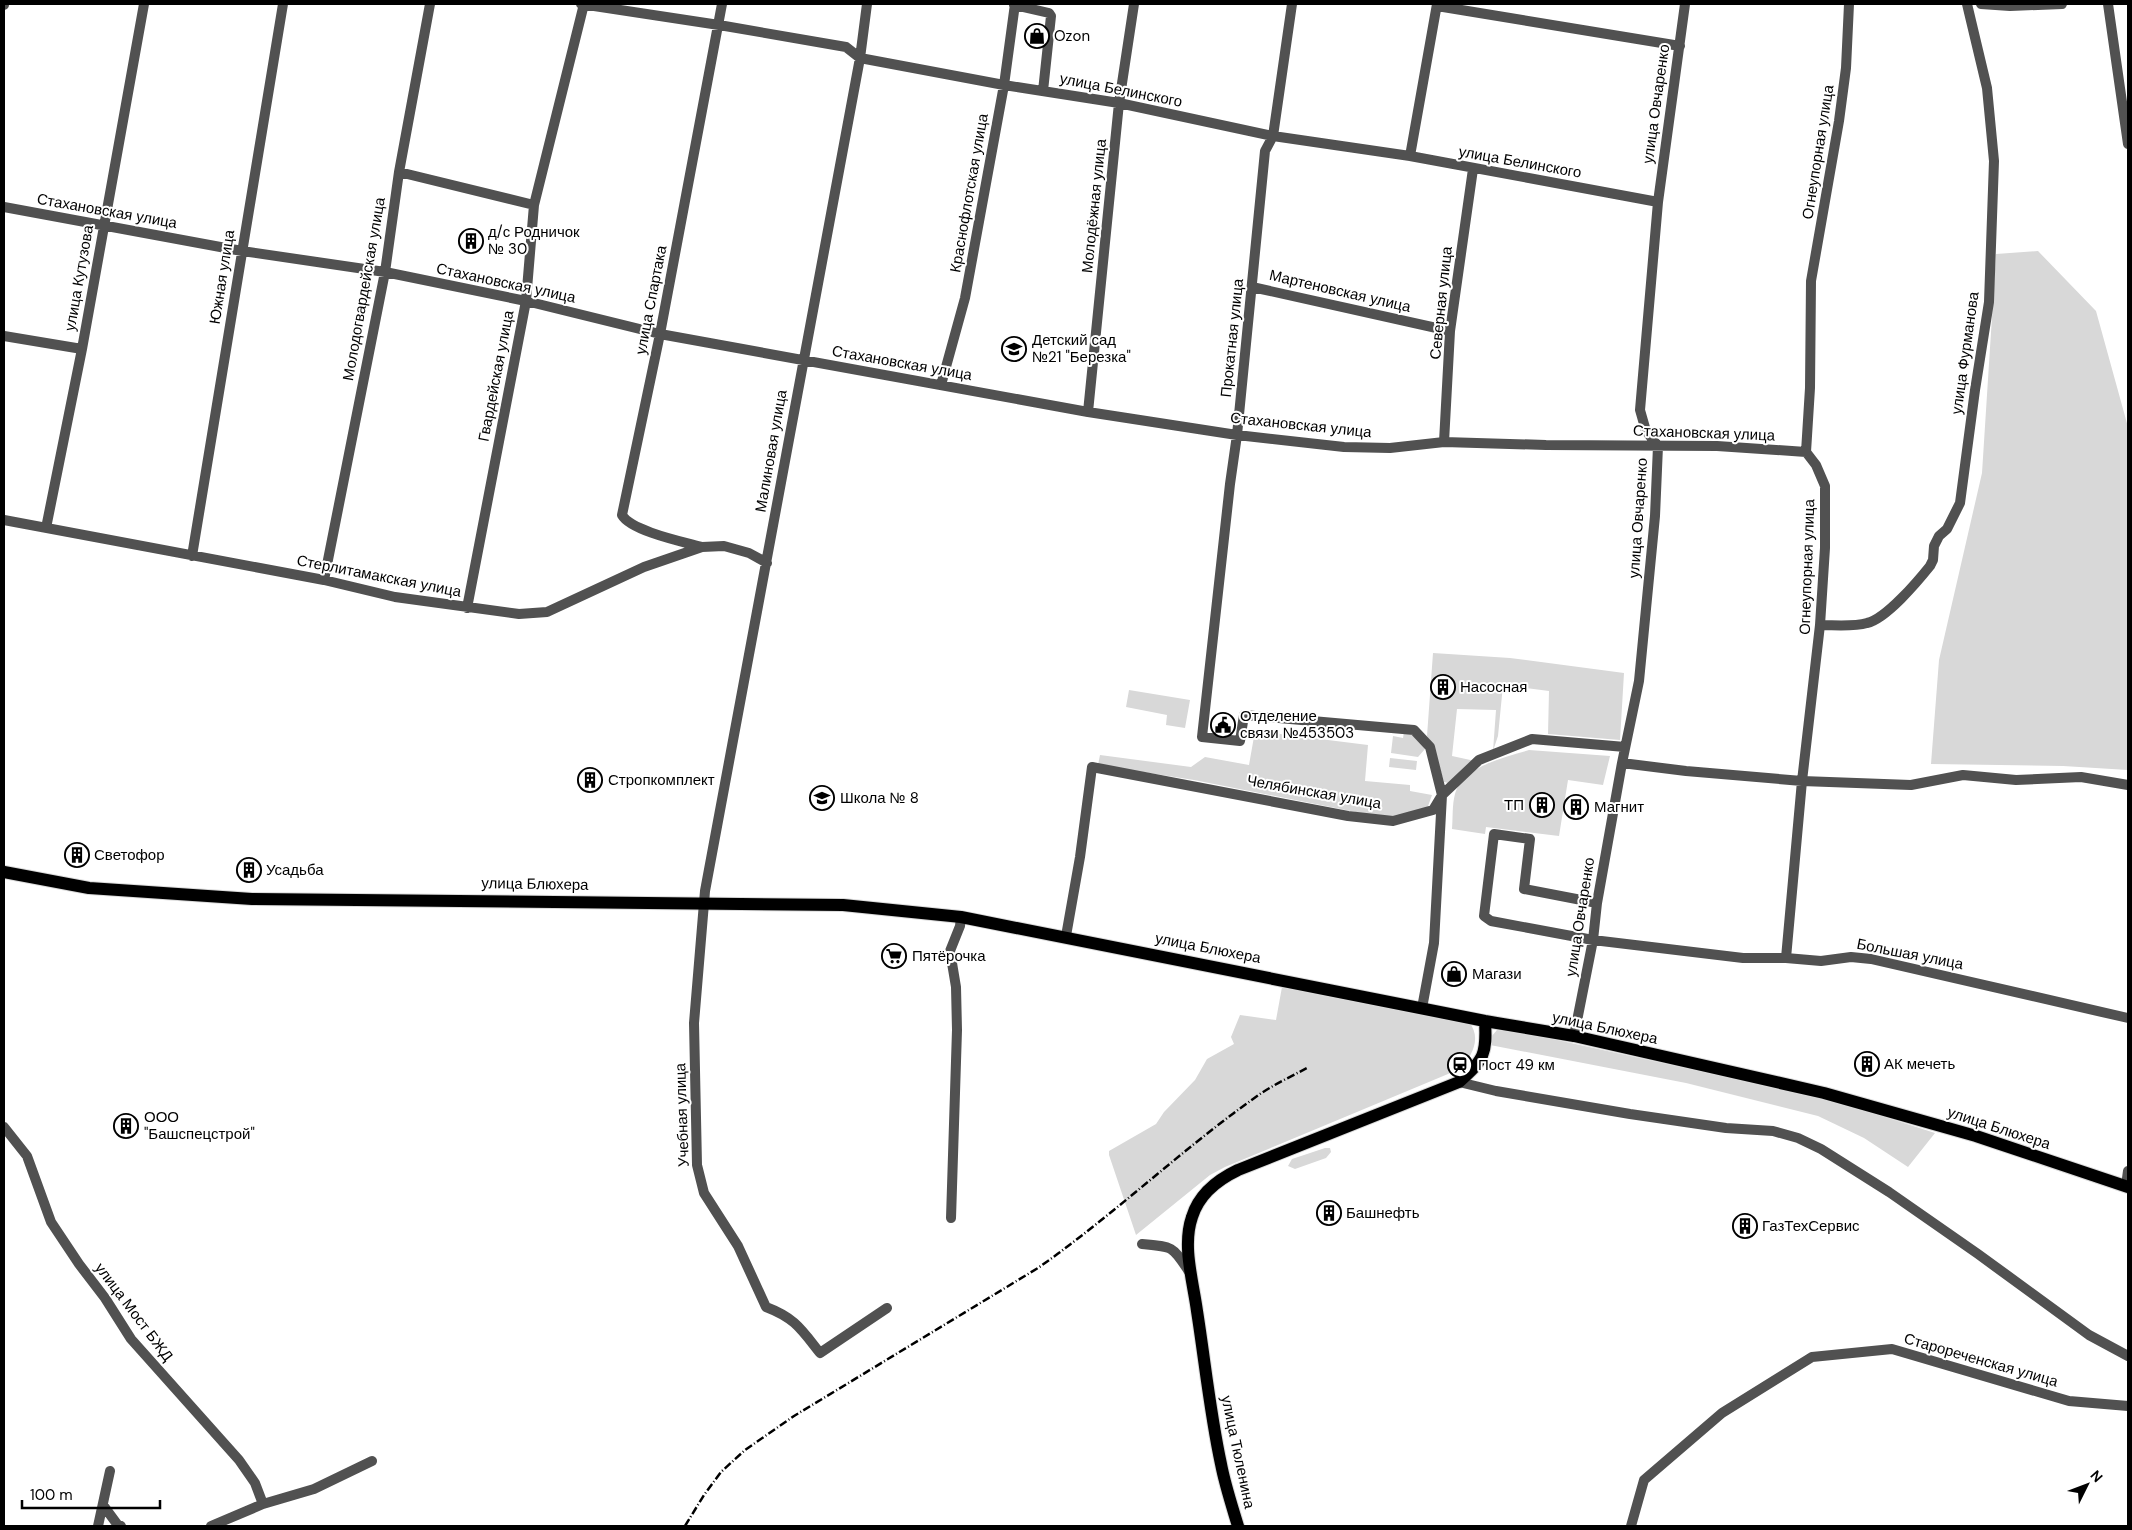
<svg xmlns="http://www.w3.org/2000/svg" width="2132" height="1530" font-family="'DM Sans',sans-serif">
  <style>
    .green { fill: #d8d8d8 }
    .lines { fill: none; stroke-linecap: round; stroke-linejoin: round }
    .major-casing { stroke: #dbdbdb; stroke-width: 14 }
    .minor { stroke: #515151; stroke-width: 10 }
    .major { stroke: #000; stroke-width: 12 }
    .rail { stroke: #000; stroke-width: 2.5; stroke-dasharray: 8 2.5 1 2.5; stroke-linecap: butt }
    .labels { text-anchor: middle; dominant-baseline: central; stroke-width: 4; stroke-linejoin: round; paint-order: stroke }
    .poi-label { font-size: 15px; fill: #000; stroke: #fff; text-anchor: start }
    .street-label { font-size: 15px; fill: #000; stroke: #fff }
  </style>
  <rect width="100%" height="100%" fill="#fff"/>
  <path class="green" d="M2038,251L2096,311L2128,427V770L2063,766L1931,764L1939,660L1982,473L1996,254Z
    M1433,653L1510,658L1624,673L1620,740L1548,734L1549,691L1503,685L1498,736L1493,751L1496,710L1457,709L1452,756L1475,761L1448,783L1444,782L1434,747L1427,736Z
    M1129,690L1190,700L1185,728L1166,725L1167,715L1126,707Z
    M1255,731L1368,745L1365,781L1410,785V791L1432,795L1427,809L1391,819L1194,780L1098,765L1100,755L1191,767L1205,757L1249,765Z
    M1404,732C1414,733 1419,741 1425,749L1418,757L1391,753L1393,736L1403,738Z
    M1529,750L1610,756L1603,785L1568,780L1559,836L1486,827L1485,834L1452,829C1453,818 1452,805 1455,794C1463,766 1506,757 1529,750Z
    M1390,758L1417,761L1416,770L1389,767Z
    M1282,987L1469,1022C1482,1038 1472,1056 1460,1069L1225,1167L1210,1175L1136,1235L1109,1155V1151L1156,1124L1164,1112L1195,1080L1207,1059L1234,1044L1231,1037L1240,1015L1276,1020Z
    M1497,1030L1520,1032L1832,1100L1935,1133L1908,1167L1864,1138L1818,1116L1686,1083L1490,1045L1491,1037Z
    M1325,1148H1330L1331,1152L1326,1158L1295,1169L1288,1166L1292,1159Z"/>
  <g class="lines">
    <defs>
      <path id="major" d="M4,872L89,888L252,899L843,905L961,917L1485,1021L1574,1036L1824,1093L1976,1136L2128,1187
        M1238,1526C1232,1506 1225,1485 1221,1464C1210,1413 1205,1362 1197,1311C1193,1281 1182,1246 1192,1217C1199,1194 1217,1180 1238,1170L1459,1082C1484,1060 1487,1054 1485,1021"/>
    </defs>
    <use href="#major" class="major-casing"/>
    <path class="minor" d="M581,4L719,25L846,47L860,58L1004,85L1119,103L1273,136L1410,156L1658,202
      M867,4L860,58L705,891L694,1023L697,1165L704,1193L738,1246L766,1307C795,1318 801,1329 820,1353L887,1308
      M1292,4L1273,136L1265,151L1237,435L1230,484L1202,737L1240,741L1244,715L1414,730L1430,747L1442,795L1434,943L1422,1008
      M1981,4L2010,6L2062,4
      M2108,4L2128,144
      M4,5V4
      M1014,5L1049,13L1051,16L1043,91
      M1437,6L1680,46
      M1410,156L1437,4
      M399,172L534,205
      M4,207L242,251L385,272L526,301L660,334L1088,412L1237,435L1344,447L1390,448L1444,442L1546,445L1717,446L1806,452
      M1252,287L1450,331
      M4,336L82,349
      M941,385L965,298L1004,85L1015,4
      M1088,412L1119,103L1134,4
      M1444,442L1450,331L1473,169
      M4,520L324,580L395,597L519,614L547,612L644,567L702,547L724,546L749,553L767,563
      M46,528L82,349L144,4
      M702,547C684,542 631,531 622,515L660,334L722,4
      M192,556L283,4
      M324,580L385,272L399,172L430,4
      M467,608L526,301L534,205L584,4
      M1820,625C1835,625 1853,627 1867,623C1886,619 1918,581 1930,566L1933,560L1934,546L1939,536L1947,529L1960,503L1975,390L1989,302L1994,161L1987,88L1967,4
      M1622,763L1686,771L1802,781L1911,785L1963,775L2016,780L2081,777L2128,785
      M1597,903L1524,889L1530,839L1494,834L1484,916L1491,921L1593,940L1743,958H1786L1821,961L1851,957L1871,959L2128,1018
      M1066,936L1080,857L1092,767L1348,816L1393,821L1433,810L1442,795L1479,760L1532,739L1625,747
      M1786,958L1802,781L1820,625L1825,548V486L1816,465L1806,452L1810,388L1811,281L1839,121L1846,68L1849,4
      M1574,1036L1593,940L1597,903L1622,763L1639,681L1655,516L1658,446L1646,431L1640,410L1658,202L1685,4
      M1459,1082L1496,1091L1630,1114L1726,1128L1773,1131L1798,1138L1821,1149L1889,1192L1978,1254L2089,1335L2128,1356
      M4,1127L27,1156L51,1222L79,1264L105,1298L131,1339L239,1460L255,1483L263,1504L211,1526
      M2126,1186L2128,1171
      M951,1218L957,1030L956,987L950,951L960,926L961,917
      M1142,1244C1175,1247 1172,1246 1190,1273
      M263,1504L314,1489L372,1461
      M103,1505L117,1524L121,1526
      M98,1526L110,1471
      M1631,1526L1644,1480L1722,1413L1812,1357L1892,1349L2069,1401L2128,1406"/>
    <use href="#major" class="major"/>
    <path class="rail" d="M685,1526L704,1495L721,1472L745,1450L794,1416L1038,1268C1115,1214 1183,1148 1260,1094C1275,1084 1292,1076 1307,1068"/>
  </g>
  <defs>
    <symbol id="shop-ring" viewBox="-11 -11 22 22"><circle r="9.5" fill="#fff" stroke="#000" stroke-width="1.5"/><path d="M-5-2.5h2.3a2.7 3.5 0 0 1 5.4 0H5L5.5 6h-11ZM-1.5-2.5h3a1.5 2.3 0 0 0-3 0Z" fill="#000"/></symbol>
    <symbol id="building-ring" viewBox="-11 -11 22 22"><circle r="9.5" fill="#fff" stroke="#000" stroke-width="1.5"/><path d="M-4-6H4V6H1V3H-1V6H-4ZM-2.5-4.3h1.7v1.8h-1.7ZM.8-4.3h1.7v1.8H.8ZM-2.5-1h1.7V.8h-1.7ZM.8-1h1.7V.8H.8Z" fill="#000"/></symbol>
    <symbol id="school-ring" viewBox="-11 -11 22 22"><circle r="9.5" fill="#fff" stroke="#000" stroke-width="1.5"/><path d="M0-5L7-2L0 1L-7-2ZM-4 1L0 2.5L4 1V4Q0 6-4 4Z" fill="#000"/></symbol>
    <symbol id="civic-ring" viewBox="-11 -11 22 22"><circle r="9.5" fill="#fff" stroke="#000" stroke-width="1.5"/><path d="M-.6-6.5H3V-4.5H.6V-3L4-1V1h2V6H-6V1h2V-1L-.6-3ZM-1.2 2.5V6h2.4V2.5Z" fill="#000"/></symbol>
    <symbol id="supermarket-ring" viewBox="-11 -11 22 22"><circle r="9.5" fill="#fff" stroke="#000" stroke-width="1.5"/><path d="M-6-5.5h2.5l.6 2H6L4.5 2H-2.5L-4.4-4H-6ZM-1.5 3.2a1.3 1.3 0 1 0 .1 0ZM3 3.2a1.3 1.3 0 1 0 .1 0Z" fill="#000"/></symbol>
    <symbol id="station-ring" viewBox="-11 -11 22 22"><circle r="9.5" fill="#fff" stroke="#000" stroke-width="1.5"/><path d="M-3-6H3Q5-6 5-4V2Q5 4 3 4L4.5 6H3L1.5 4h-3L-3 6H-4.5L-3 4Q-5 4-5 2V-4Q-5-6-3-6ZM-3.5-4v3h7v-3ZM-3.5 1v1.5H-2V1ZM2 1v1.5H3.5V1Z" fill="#000"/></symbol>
  </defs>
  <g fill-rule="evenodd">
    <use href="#shop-ring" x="1023" y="22" width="28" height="28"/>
    <use href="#building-ring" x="457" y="227" width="28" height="28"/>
    <use href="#school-ring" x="1000" y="335" width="28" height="28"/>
    <use href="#building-ring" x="1429" y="673" width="28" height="28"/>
    <use href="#civic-ring" x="1209" y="711" width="28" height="28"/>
    <use href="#building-ring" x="576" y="766" width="28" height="28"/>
    <use href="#school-ring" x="808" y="784" width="28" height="28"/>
    <use href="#building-ring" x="1528" y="791" width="28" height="28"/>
    <use href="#building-ring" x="1562" y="793" width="28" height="28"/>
    <use href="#building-ring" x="63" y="841" width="28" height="28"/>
    <use href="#building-ring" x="235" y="856" width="28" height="28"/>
    <use href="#supermarket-ring" x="880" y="942" width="28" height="28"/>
    <use href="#shop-ring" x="1440" y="960" width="28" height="28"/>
    <use href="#building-ring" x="1853" y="1050" width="28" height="28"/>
    <use href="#station-ring" x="1446" y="1051" width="28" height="28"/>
    <use href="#building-ring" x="112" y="1112" width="28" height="28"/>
    <use href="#building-ring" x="1315" y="1199" width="28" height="28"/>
    <use href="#building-ring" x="1731" y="1212" width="28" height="28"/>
  </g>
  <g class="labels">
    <g class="poi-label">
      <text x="1054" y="36">Ozon</text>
      <text x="488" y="232">д/с Родничок<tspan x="488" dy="17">№ 30</tspan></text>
      <text x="1032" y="340">Детский сад<tspan x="1032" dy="17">№21 "Березка"</tspan></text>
      <text x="1460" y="687">Насосная</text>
      <text x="1240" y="716">Отделение<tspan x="1240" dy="17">связи №453503</tspan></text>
      <text x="608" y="780">Стропкомплект</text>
      <text x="840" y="798">Школа № 8</text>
      <text x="1524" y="805" text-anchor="end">ТП</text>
      <text x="1594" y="807">Магнит</text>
      <text x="94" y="855">Светофор</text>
      <text x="266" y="870">Усадьба</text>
      <text x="912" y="956">Пятёрочка</text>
      <text x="1472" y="974">Магази</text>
      <text x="1884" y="1064">АК мечеть</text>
      <text x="1478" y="1065">Пост 49 км</text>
      <text x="144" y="1117">ООО<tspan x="144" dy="17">"Башспецстрой"</tspan></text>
      <text x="1346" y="1213">Башнефть</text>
      <text x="1762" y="1226">ГазТехСервис</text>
    </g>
    <g class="street-label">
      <text transform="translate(1121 90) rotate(11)">улица Белинского</text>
      <text transform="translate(1656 104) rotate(-82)">улица Овчаренко</text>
      <text transform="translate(1818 152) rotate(-81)">Огнеупорная улица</text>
      <text transform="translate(1520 162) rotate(10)">улица Белинского</text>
      <text transform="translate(969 193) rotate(-80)">Краснофлотская улица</text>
      <text transform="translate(1094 206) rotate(-84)">Молодёжная улица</text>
      <text transform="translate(107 211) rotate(10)">Стахановская улица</text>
      <text transform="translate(222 277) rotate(-81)">Южная улица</text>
      <text transform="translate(79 278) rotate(-80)">улица Кутузова</text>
      <text transform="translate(506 283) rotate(12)">Стахановская улица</text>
      <text transform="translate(364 289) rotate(-80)">Молодогвардейская улица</text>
      <text transform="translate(1340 291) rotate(13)">Мартеновская улица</text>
      <text transform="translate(651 300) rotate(-79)">улица Спартака</text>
      <text transform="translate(1441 303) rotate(-84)">Северная улица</text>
      <text transform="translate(1232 338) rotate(-84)">Прокатная улица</text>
      <text transform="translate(1965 353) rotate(-82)">улица Фурманова</text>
      <text transform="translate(902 363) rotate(10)">Стахановская улица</text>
      <text transform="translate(496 376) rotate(-79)">Гвардейская улица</text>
      <text transform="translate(1301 425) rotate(6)">Стахановская улица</text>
      <text transform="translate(1704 433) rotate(2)">Стахановская улица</text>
      <text transform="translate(771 451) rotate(-80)">Малиновая улица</text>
      <text transform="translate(1638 518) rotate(-86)">улица Овчаренко</text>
      <text transform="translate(1807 567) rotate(-88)">Огнеупорная улица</text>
      <text transform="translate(379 576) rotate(11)">Стерлитамакская улица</text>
      <text transform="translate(1314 792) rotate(10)">Челябинская улица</text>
      <text transform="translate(535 884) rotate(1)">улица Блюхера</text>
      <text transform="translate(1580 917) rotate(-81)">улица Овчаренко</text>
      <text transform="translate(1208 948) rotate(11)">улица Блюхера</text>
      <text transform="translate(1910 954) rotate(11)">Большая улица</text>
      <text transform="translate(1605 1028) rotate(12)">улица Блюхера</text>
      <text transform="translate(682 1115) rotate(-92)">Учебная улица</text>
      <text transform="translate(1999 1128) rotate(18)">улица Блюхера</text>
      <text transform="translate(134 1312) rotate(53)">улица Мост БЖД</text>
      <text transform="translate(1981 1360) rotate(16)">Старореченская улица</text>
      <text transform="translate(1238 1452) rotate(78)">улица Тюленина</text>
    </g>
  </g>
  <rect width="2132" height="1530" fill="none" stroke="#000000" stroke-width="10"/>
  <g transform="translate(2087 1485) rotate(48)" stroke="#ffffff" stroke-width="4" paint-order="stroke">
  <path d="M0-4L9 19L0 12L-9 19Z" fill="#000000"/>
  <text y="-8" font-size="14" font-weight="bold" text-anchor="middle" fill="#000000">N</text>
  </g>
  <path d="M22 1500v8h138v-8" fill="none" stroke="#000000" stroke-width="2.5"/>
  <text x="30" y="1500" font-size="15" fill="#000000" stroke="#ffffff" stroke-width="4" paint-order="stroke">100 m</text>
</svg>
